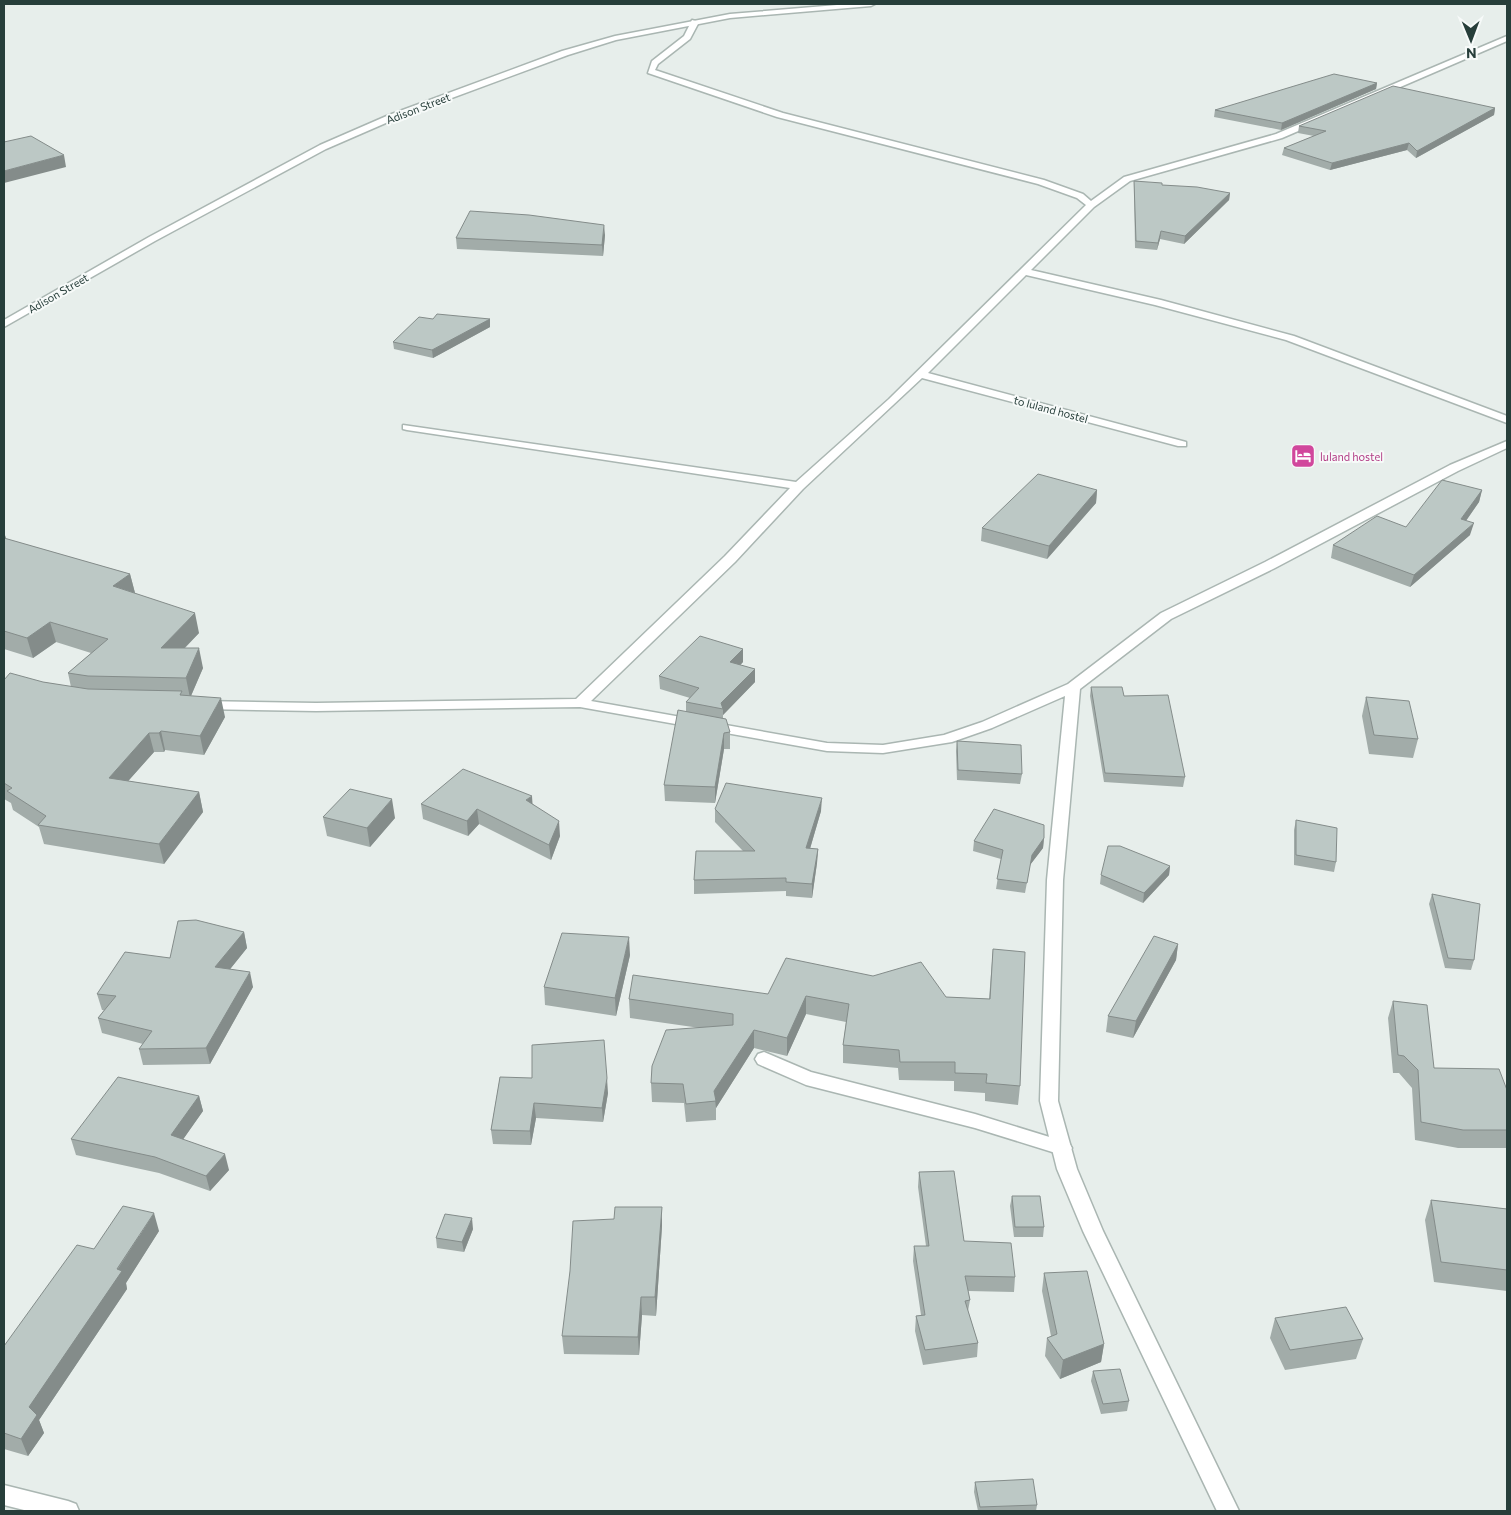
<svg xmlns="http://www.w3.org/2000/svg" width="1511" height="1515" font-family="Commissioner,sans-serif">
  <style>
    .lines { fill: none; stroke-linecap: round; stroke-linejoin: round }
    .minor-casing { stroke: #aab6b2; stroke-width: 3 }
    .tertiary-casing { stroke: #aab6b2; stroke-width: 3 }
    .minor { fill: #fff; fill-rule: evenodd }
    .tertiary { fill: #fff; fill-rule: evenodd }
    .wall { fill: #a2aca9 }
    .shaded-wall { fill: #848c8a }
    .building { fill: #bcc8c5; stroke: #848c8a }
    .labels { text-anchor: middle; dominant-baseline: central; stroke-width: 4; stroke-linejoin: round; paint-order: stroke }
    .far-street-label { font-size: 11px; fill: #273e3a; stroke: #f7faf9 }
    .far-hotel-label { font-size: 11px; fill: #b23c85; stroke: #f7faf9; text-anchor: start }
  </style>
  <rect width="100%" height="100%" fill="#e7eeeb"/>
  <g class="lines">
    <defs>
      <path id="minor" d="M692,20L699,22L690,39L658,64L655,70L783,113L1044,180L1083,194L1091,201L1124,177L1276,134L1507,36V41L1282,138L1130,181L1094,207L1031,270L1161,300L1294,336L1507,416V423L1286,340L1155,305L1026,275L928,373L1186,442V446H1178L922,378L803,489L735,562L591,701L827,743L883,745L944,735L982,722L1068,684L1161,613L1265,562L1450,465L1507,441V448L1458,471L1275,568L1171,619L1080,689L1063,880L1058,1101L1077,1169L1103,1231L1239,1511H1217L1083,1231L1057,1169L1040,1101L1047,880L1065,696L992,728L952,742L883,753L827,751L580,707L316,711L201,709L194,705L201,701L316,703L576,699L725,556L790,488L407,430L403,429V425L796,482L889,399L1086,205L1077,198L1038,184L777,117L648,73L652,61L684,36Z
        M4,1485L68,1501L76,1504L79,1511H28L4,1505Z"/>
      <path id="tertiary" d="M849,4H875L871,6L730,18L616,40L568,55L395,119L326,149L155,241L4,327V320L149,237L320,145L389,115L562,51L615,36L730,14Z
        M764,1052L811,1072L975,1114L1069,1143L1072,1148L1069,1153L1062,1155L975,1128L806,1085L758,1064L755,1059L758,1054Z"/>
    </defs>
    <use href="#minor" class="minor-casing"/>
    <use href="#tertiary" class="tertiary-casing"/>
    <use href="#minor" class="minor"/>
    <use href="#tertiary" class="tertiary"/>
  </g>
  <path class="wall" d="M1377,83L1376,89L1281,130L1214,117L1215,110Z
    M1495,108L1494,115L1416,158L1407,150L1330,170L1282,155L1284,148L1314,136L1298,133L1299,126Z
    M1134,181L1162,185L1230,193L1229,200L1184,244L1160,239L1157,250L1135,248L1134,188Z
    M605,235L603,256L457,249L456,238Z
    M433,319H490V327L433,358L394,349L393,342Z
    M1097,490L1096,503L1047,559L981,541L982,528Z
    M1482,490L1479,502L1466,521L1470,535L1410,587L1331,558L1333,545L1406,527Z
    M4,532L6,539L130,574L135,593L199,633L185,648L203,668L191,696L225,717L204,755L165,750L164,752H154L128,781L199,792L203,812L164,864L44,844L39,827L13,810L11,803L4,799V680L43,682L71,687L68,673L91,653L56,642L33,658L4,649Z
    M743,662L740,665L755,682L723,715V718L730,732V749H724L715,803L665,801L664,785L686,712V702L690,698L660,689L659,676Z
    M1091,687L1124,696L1185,777L1183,787L1104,782L1090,696Z
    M1366,697L1418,739L1413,758L1369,754L1362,716Z
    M957,741L1022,774L1020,784L957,780L956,751Z
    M421,804H533L560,836L551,860L479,824L468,836L423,819Z
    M715,809L821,811L810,849H818L817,863L812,898L786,896V891L694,894V880L743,851L715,822Z
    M323,817L395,818L370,847L327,836Z
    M1296,820L1336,862L1334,872L1294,865V830Z
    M1044,838L1043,848L1030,865L1025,893L996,889L1001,859L973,851L974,841Z
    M1170,866L1169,875L1143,903L1100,884L1101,875Z
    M1432,894L1474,960L1471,970L1445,968L1429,904Z
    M244,932L247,948L230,969L253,987L210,1064L143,1065L139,1049L143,1044L102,1033L98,1018L104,1010H102L97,994L170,958Z
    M1178,944L1176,960L1133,1038L1106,1032L1108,1016Z
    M993,949L1020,1086L1018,1105L985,1101V1093L954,1091V1081L899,1080L898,1068L843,1063V1045L846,1022L806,1014L787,1056L754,1048L716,1108V1120L686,1122L684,1103L652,1102L651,1083L700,1028L630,1018L629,999L768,994L946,997L989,999Z
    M630,955L616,1016L545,1005L544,987Z
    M1393,1001L1434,1068L1507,1090V1148H1458L1415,1140L1412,1088L1399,1073H1393L1388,1018Z
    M500,1077L608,1093L603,1122L536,1118L531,1145L493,1144L491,1130Z
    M199,1096L203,1111L183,1139L229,1170L210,1191L159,1173L76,1155L71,1139Z
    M919,1172L964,1241L1015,1277L1014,1292L968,1291L970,1300L968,1311L978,1343L977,1357L923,1365L915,1331L916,1316L921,1315L913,1261L914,1246H926L918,1187Z
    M1012,1196L1044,1227L1043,1237H1014L1010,1206Z
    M1431,1200L1507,1209V1291L1434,1282L1425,1220Z
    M662,1226L656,1316L642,1315L639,1355L564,1354L562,1336Z
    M473,1229L464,1252L437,1248L436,1238Z
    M159,1231L126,1283L127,1289L39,1420L44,1433L28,1456L4,1449V1346L94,1249Z
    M1044,1273L1104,1344L1101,1362L1060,1379L1045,1356L1047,1338L1051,1336L1042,1291Z
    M1275,1318L1363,1339L1356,1359L1285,1370L1270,1338Z
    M1093,1371L1129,1401L1127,1411L1101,1414L1091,1381Z
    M975,1482L1037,1505L1036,1511H978L974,1492Z"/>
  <path class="shaded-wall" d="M1377,83L1376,89L1281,130L1282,123Z
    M1495,108L1494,115L1416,158L1417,151Z
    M1409,143L1407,150L1330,170L1332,163Z
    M64,155L66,167L4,183V171Z
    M1230,193L1229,200L1184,244L1185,236Z
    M604,225L605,235L603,256L602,245Z
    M1161,231L1160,239L1157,250L1158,243Z
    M490,319V327L433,358L432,350Z
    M1097,490L1096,503L1047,559L1049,546Z
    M1482,490L1479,502L1458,532L1461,519Z
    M1474,523L1470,535L1410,587L1414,575Z
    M4,532L10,551L4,555Z
    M130,574L135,593L113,586Z
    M195,613L199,633L165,668L161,648Z
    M50,622L56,642L33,658L27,638Z
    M199,648L203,668L190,698L186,678Z
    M743,649V662L730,676V662Z
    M755,669V682L723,715V709L721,703Z
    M221,698L225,717L204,755L200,736Z
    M161,731L165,750L164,752L159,733Z
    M149,733L154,752L114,797L109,778Z
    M724,733V749L715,803V787Z
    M199,792L203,812L164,864L159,844Z
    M532,796L533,811L526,800Z
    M822,798L821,811L806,862V848Z
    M392,799L395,818L370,847L367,828Z
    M477,809L479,824L468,836L467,821Z
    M559,821L560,836L551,860L549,845Z
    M1044,838L1043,848L1030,865L1025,893L1032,855Z
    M818,849L817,863L812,898V884Z
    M1170,866L1169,875L1143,903L1144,893Z
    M244,932L247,948L219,983L215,967Z
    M629,937L630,955L616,1016L615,998Z
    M1178,944L1176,960L1133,1038L1136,1021Z
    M250,972L253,987L210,1064L206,1048Z
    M806,996V1014L787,1056V1038Z
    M754,1030V1048L716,1108L714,1091Z
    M607,1078L608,1093L603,1122L602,1108Z
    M199,1096L203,1111L175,1151L171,1135Z
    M534,1103L536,1118L531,1145L530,1131Z
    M225,1154L229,1170L210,1191L206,1176Z
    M662,1207V1226L656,1316L655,1297Z
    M154,1213L159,1231L126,1283L127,1289L39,1420L44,1433L28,1456L21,1439L29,1407Z
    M472,1218L473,1229L464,1252L462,1242Z
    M641,1297L642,1315L639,1355L638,1337Z
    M1104,1344L1101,1362L1060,1379L1063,1360Z"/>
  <path class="building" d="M1334,74L1377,83L1282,123L1215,110Z
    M1393,86L1495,108L1417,151L1409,143L1332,163L1284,148L1326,131L1299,126Z
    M31,136L64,155L4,171V142Z
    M1134,181L1162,183V185L1197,187L1230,193L1185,236L1161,231L1158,243L1136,241Z
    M470,211L529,215L604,225L602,245L456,238Z
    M437,314L490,319L432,350L393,342L419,317L433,319Z
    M1038,474L1097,490L1049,546L982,528Z
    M1442,480L1482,490L1461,519L1474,523L1414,575L1333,545L1377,516L1406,527Z
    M4,538L130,574L113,586L195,613L161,648H199L186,678L88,676L68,673L108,639L50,622L27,638L4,631Z
    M700,636L743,649L730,662L755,669L721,703L723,709L686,702L699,688L659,676Z
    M10,673L43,682L88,689L182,691L180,695L221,698L200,736L161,731L159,733H149L109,778L199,792L159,844L38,825L46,816L7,791L12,788L4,783V680Z
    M1091,687H1122L1124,696L1168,695L1185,777L1105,773Z
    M1366,697L1409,701L1418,739L1374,735Z
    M678,710L726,719L730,732L724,733L715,787L664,785Z
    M957,741L1021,745L1022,774L958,770Z
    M463,769L532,796L526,800L559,821L549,845L477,809L467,821L421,804Z
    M726,783L822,798L806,848L818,849L812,884L786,882V878L694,880L696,851H755L715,809Z
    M350,789L392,799L367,828L323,817Z
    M994,809L1044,825V838L1032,855L1027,883L997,879L1003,850L974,841Z
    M1296,820L1337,828L1336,862L1296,855Z
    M1108,846H1120L1170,866L1144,893L1101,875Z
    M1432,894L1480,904L1474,960L1448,958Z
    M196,920L244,932L215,967L250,972L206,1048L139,1049L152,1031L98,1018L116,996L97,994L125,952L170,958L178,921Z
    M562,933L629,937L615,998L544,987Z
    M1154,936L1178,944L1136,1021L1108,1016Z
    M993,949L1025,952L1020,1086L986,1083L987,1074L955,1073V1062H900L899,1050L843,1045L849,1004L806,996L787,1038L754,1030L714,1091L716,1101L686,1104L683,1084L651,1083L652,1066L666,1030L733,1025V1014L629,999L633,975L768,994L786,958L873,976L921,962L946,997L990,999Z
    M1393,1001L1427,1005L1434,1068L1499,1069L1507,1090V1130H1463L1421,1122L1418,1070L1404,1056L1398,1055Z
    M604,1040L607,1078L602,1108L534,1103L530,1131L491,1130L500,1077L532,1078V1045Z
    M118,1077L199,1096L171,1135L225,1154L206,1176L155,1157L71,1139Z
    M954,1171L964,1241L1011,1243L1015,1277L965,1276L970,1300L965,1301L978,1343L925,1350L916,1316L925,1315L914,1246H929L919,1172Z
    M1012,1196H1040L1044,1227H1015Z
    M1431,1200L1507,1209V1270L1441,1262Z
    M123,1206L154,1213L117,1269L122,1271L29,1407L37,1415L21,1439L4,1433V1346L77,1245L94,1249Z
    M615,1207H662L655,1297H641L638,1337L562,1336L570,1271L573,1221L614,1219Z
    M445,1214L472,1218L462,1242L436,1238Z
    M1087,1271L1104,1344L1063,1360L1047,1338L1057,1334L1044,1273Z
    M1346,1307L1363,1339L1290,1350L1275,1318Z
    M1120,1369L1129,1401L1103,1404L1093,1371Z
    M1033,1479L1037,1505L980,1507L975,1482Z"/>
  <defs>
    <symbol id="hotel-square" viewBox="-11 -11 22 22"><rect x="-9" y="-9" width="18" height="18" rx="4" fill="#d1479c" stroke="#f7faf9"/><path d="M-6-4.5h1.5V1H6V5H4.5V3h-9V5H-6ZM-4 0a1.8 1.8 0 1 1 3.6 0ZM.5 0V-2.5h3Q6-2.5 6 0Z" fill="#fff"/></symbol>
  </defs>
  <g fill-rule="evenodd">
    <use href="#hotel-square" x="1289" y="442" width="28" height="28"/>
  </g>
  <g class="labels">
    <g class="far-street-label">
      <text transform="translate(418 108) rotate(-21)">Adison Street</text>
      <text transform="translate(58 293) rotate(-30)">Adison Street</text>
      <text transform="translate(1051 409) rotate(15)">to luland hostel</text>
    </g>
    <g class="far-hotel-label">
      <text x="1320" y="456">luland hostel</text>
    </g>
  </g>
  <rect width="1511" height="1515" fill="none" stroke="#273e3a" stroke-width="10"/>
  <g transform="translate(1471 40) rotate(179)" stroke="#f7faf9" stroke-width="4" paint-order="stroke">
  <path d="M0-4L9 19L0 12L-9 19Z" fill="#273e3a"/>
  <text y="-8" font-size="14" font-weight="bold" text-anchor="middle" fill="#273e3a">N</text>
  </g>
</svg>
